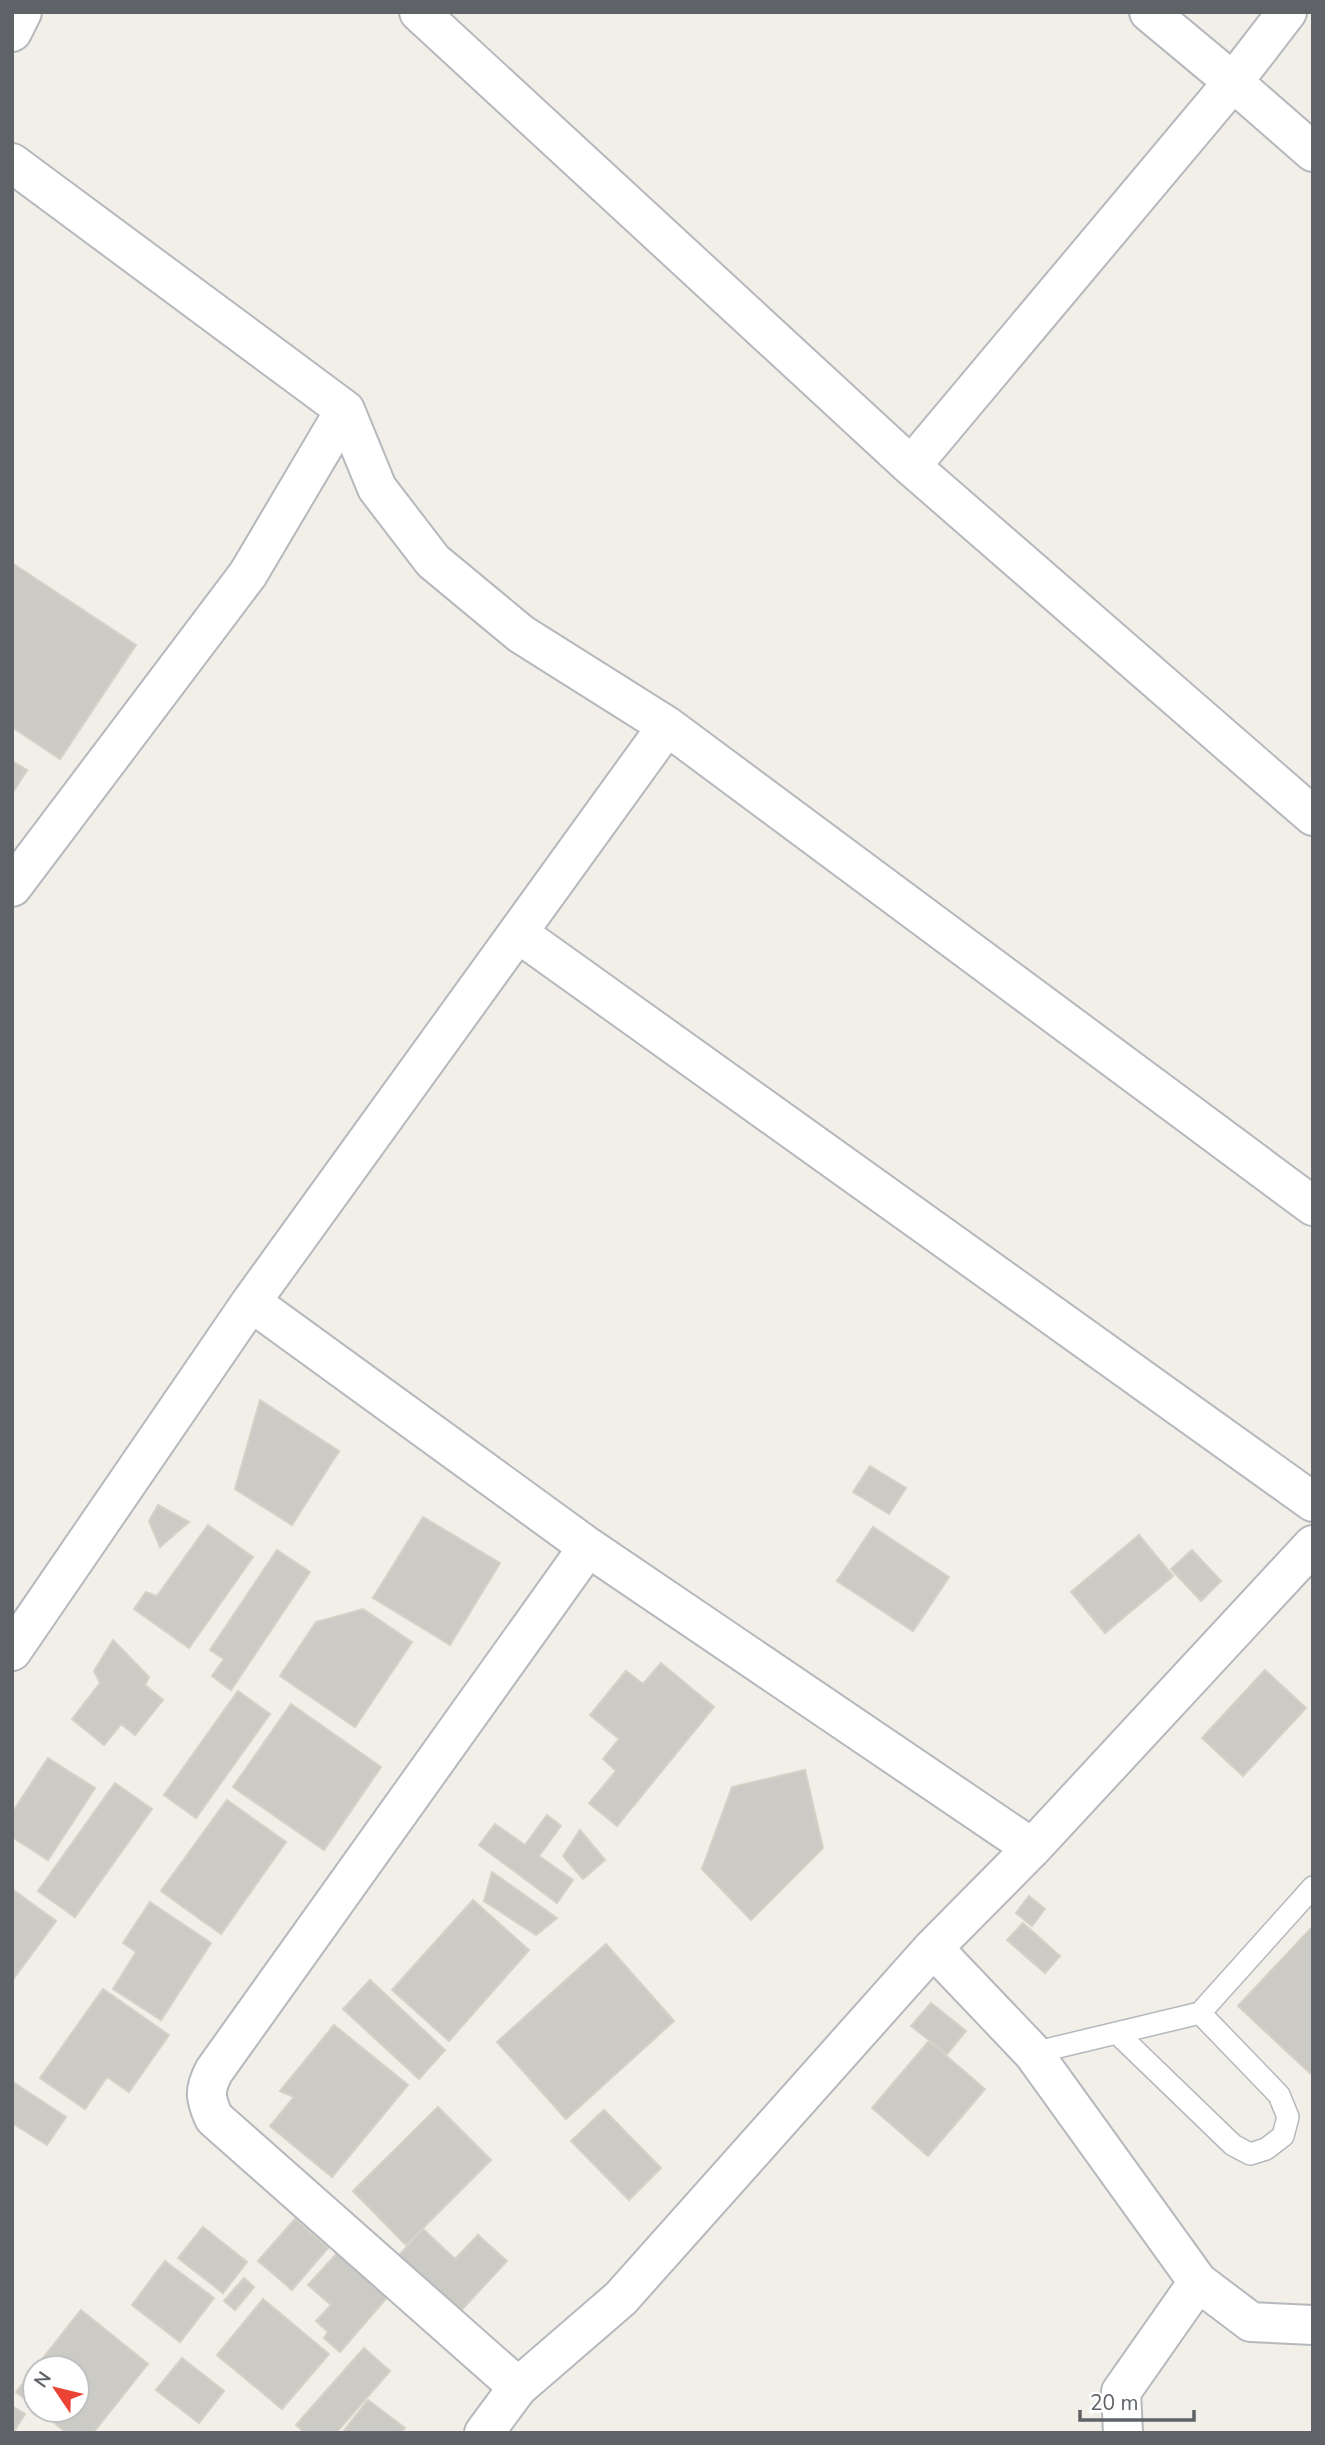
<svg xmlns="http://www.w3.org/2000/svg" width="1325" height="2445" font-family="'Nunito Sans',sans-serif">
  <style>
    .building { fill: #cccac5; stroke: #d6d1c6; stroke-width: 2 }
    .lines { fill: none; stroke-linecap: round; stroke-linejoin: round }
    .lane-casing { stroke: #b5b8bc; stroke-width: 24 }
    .street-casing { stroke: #b5b8bc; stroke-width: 42 }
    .lane { stroke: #fff; stroke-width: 21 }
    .street { stroke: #fff; stroke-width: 38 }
  </style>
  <rect width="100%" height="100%" fill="#f1efe8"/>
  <path class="building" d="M12,563L136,645L60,759L12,727Z
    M12,761L27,770L12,794Z
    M260,1400L339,1451L292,1525L235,1489Z
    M870,1466L906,1488L889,1514L853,1492Z
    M158,1505L189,1522L160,1547L149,1521Z
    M423,1517L500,1563L450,1645L373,1598Z
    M208,1525L253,1557L189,1648L134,1609L146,1592L157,1596Z
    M873,1527L949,1577L913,1631L837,1581Z
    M1139,1535L1173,1576L1105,1633L1071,1592Z
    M277,1550L310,1572L231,1690L212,1676L224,1659L210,1650Z
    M1192,1550L1221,1581L1201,1601L1171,1569Z
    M363,1609L412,1642L355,1727L280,1676L316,1622Z
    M113,1640L149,1677L145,1685L163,1700L135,1735L121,1724L104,1745L72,1719L100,1683L94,1671Z
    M661,1663L714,1707L617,1826L589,1803L616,1771L603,1759L619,1739L590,1715L626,1671L643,1684Z
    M1265,1670L1306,1708L1243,1776L1202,1738Z
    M238,1691L270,1714L196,1818L164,1795Z
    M291,1704L381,1767L324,1850L233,1787Z
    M48,1758L95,1788L48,1860L12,1837V1813Z
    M805,1770L823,1848L751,1920L702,1869L732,1787Z
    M115,1783L152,1809L75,1917L38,1891Z
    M227,1800L286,1842L221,1934L161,1891Z
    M547,1815L561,1826L539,1856L573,1880L557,1903L479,1845L495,1824L525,1845Z
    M580,1830L605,1860L583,1879L563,1856Z
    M492,1872L557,1918L536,1935L484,1901Z
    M12,1889L56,1921L12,1981Z
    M1029,1896L1045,1909L1032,1926L1016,1913Z
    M473,1900L529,1950L449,2041L392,1990Z
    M150,1902L211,1943L161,2020L113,1989L136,1952L123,1943Z
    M1023,1923L1060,1956L1045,1973L1007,1940Z
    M1313,1926V2076L1238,2006Z
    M606,1944L674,2021L566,2119L497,2042Z
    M370,1980L445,2050L419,2079L343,2009Z
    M103,1989L169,2035L129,2092L107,2077L85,2109L40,2078Z
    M931,2003L966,2031L947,2054L911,2026Z
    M334,2025L408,2085L332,2177L270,2126L294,2097L280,2091Z
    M929,2041L985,2089L928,2156L872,2108Z
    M13,2082L66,2117L47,2145L12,2123Z
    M438,2107L491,2160L406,2245L353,2191Z
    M604,2110L661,2168L629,2200L571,2141Z
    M295,2219L328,2248L292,2290L258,2261Z
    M203,2227L247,2262L223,2293L178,2258Z
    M423,2229L455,2259L478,2235L507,2261L456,2316L395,2260Z
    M340,2250L390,2294L340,2352L324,2338L328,2332L316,2321L331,2305L308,2285Z
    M165,2261L214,2298L180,2342L132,2305Z
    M244,2278L254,2287L235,2310L224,2301Z
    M263,2299L329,2354L282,2409L217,2355Z
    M81,2310L148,2364L93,2433H67L38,2410H77V2368H35V2407L16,2392Z
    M364,2348L390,2371L336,2433H305L296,2425Z
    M182,2358L224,2391L199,2423L156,2390Z
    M368,2400L405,2428L401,2433H342Z
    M12,2406L25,2414L13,2433H12Z"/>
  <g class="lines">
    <defs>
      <path id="lane" d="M1118,2034L1233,2145L1250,2154L1266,2149L1283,2136L1288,2117L1279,2095L1200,2013
        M1033,2053L1200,2013L1313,1887"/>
      <path id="street" d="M419,12L911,466L1313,816
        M1149,12L1233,82L1313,152
        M12,32L22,12
        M12,163L345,410L248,574L12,887
        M345,410L377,488L433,561L521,634L667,726L1313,1206
        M911,466L1233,82L1287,12
        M518,933L1313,1502
        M251,1302L588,1547L1032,1848
        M12,1651L251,1302L667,726
        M933,1948L1033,2053L1198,2282L1251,2322L1313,2325
        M518,2387L214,2118C205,2098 204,2090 214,2071L588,1547
        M484,2433L518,2387L621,2298L933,1948L1032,1848L1313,1545
        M1123,2433L1121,2392L1198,2282"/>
    </defs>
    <use href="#lane" class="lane-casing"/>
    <use href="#street" class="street-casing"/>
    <use href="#lane" class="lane"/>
    <use href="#street" class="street"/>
  </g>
  <rect width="1325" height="2445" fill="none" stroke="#5f6368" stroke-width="28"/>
  <g transform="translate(56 2389) rotate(305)"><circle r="33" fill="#ffffff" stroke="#bfc1c3" stroke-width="2"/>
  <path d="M0-5L12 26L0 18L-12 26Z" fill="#ea4335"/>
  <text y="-10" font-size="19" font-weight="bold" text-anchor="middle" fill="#5f6368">N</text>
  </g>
  <path d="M1080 2410v10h114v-10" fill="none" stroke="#5f6368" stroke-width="3.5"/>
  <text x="1090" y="2410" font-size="21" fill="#5f6368" stroke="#ffffff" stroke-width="5" paint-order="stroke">20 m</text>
</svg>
